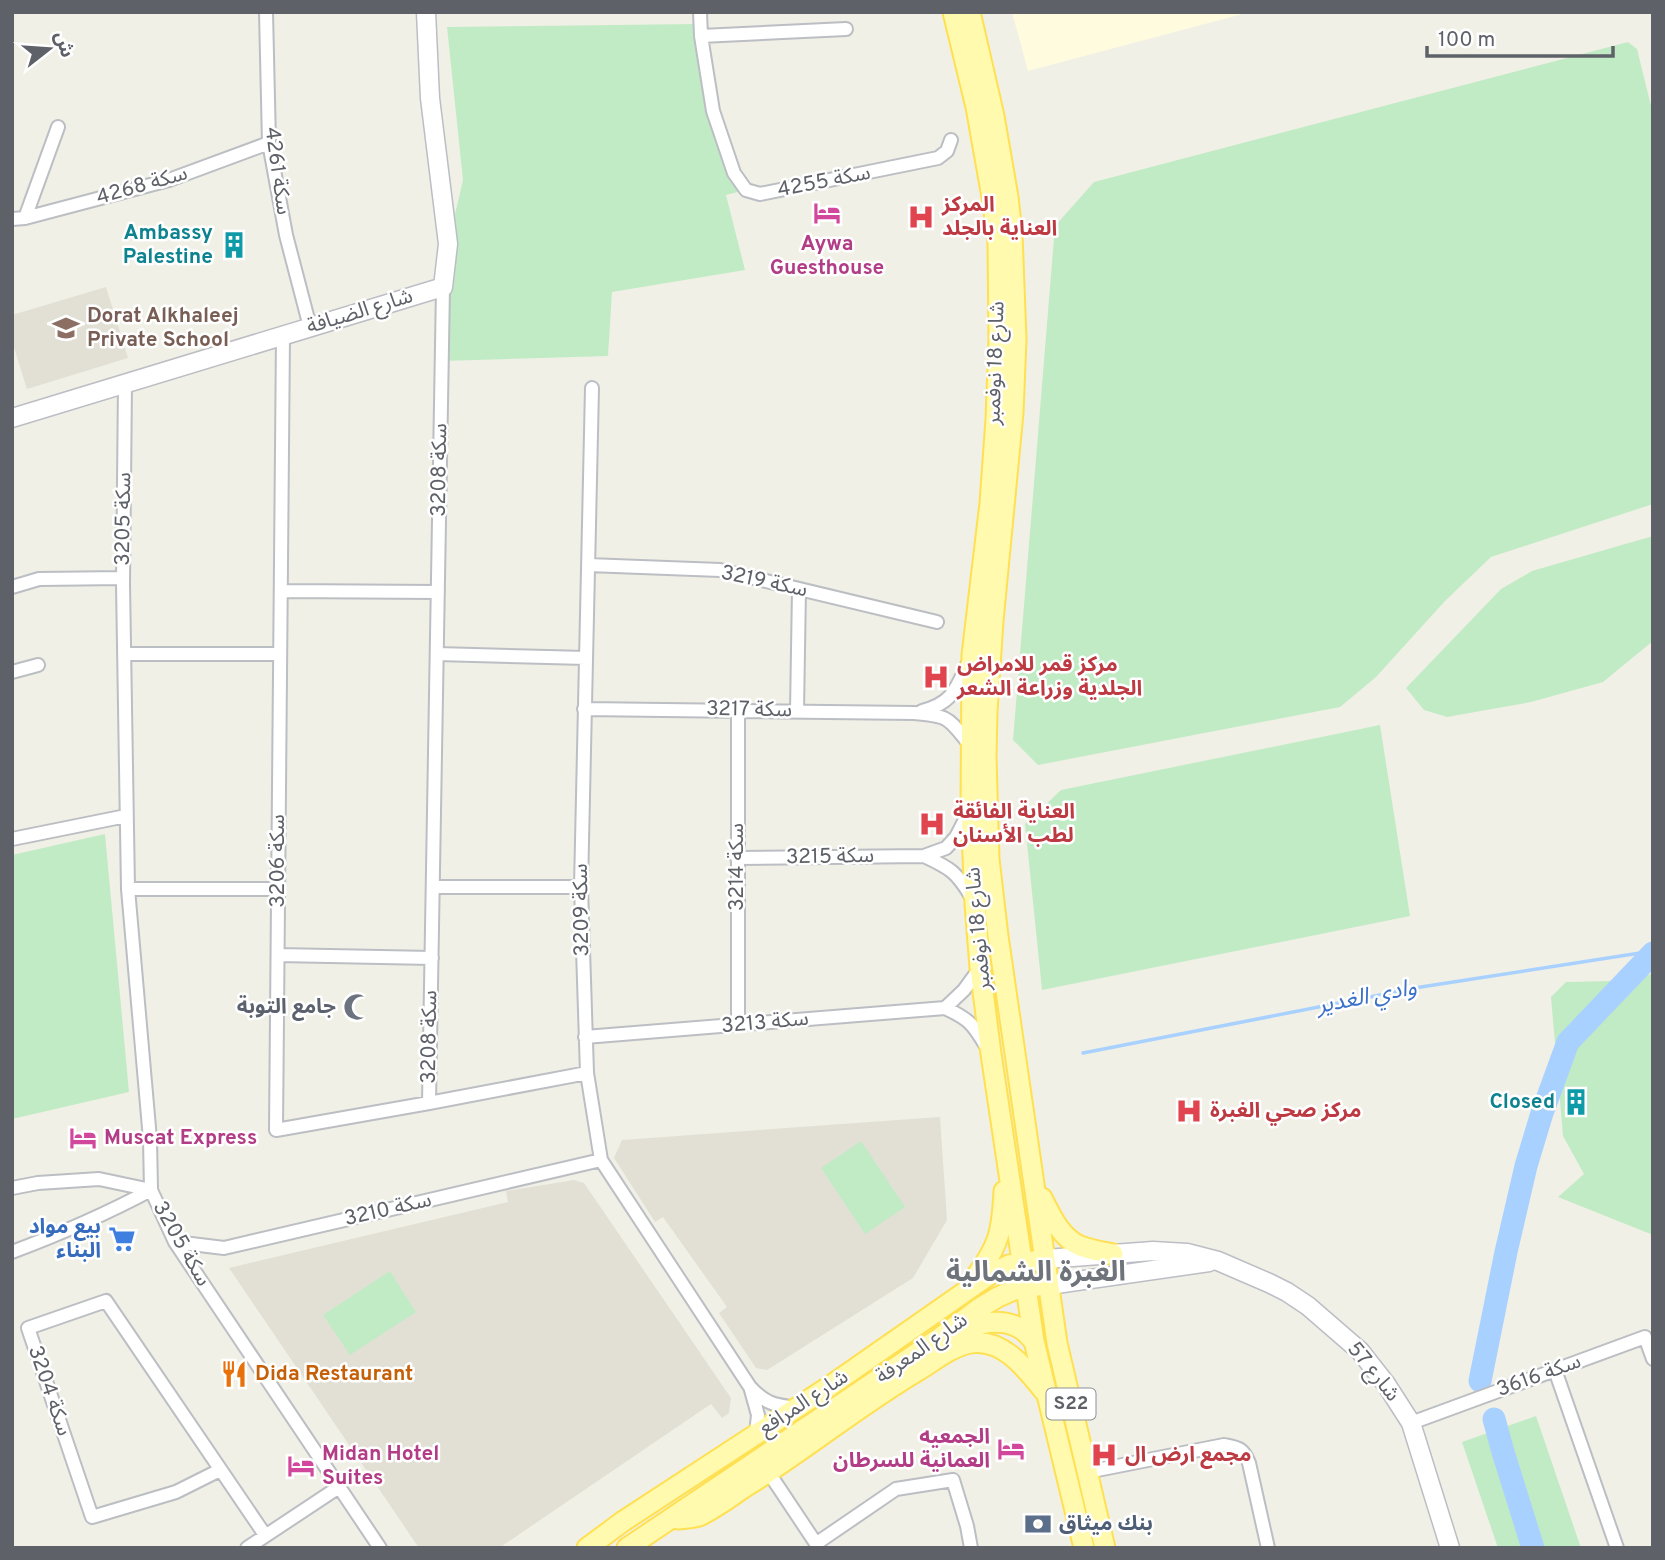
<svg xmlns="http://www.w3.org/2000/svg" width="1665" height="1560" font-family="Overpass,'Noto Sans Arabic',sans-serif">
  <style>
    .commercial { fill: #fffbde }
    .education { fill: #e2e0d5 }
    .green { fill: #c1ebc5 }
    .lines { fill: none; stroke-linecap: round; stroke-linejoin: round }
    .stream { stroke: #a9d1ff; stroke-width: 3.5 }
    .river { stroke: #a9d1ff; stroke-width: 23 }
    .street-casing { stroke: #bbbec3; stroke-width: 16 }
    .secondary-casing { stroke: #bcbec5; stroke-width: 21 }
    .primary-casing { stroke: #ffe052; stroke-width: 23 }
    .street { stroke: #fff; stroke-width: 12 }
    .secondary { stroke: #fff; stroke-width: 18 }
    .primary { stroke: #fffaae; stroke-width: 19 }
    .labels { text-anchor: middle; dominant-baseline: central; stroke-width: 5; stroke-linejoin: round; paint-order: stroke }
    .shield { fill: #fff; stroke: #8e9095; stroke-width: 2 }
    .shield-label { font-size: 19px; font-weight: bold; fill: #5e6168 }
    .street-label { font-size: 21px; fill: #5e6168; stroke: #fff }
    .health-label { font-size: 21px; font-weight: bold; fill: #be3a42; stroke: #fff; text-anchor: start }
    .culture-label { font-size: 21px; font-weight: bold; fill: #0d838f; stroke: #fff; text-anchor: end }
    .hotel-label { font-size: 21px; font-weight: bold; fill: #b23c85; stroke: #fff; text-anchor: start }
    .education-label { font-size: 21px; font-weight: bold; fill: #785e54; stroke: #fff; text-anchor: start }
    .worship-label { font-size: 21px; font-weight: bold; fill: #5b616d; stroke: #fff; text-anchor: end }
    .shop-label { font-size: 21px; font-weight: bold; fill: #366cbe; stroke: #fff; text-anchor: end }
    .food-label { font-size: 21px; font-weight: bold; fill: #c56008; stroke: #fff; text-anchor: start }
    .service-label { font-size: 21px; font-weight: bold; fill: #4e5e75; stroke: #fff; text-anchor: start }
    .water-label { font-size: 23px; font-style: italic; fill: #3b71c7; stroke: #fff }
    .district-label { font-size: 28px; font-weight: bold; fill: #6f737a; stroke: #fff }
  </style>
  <rect width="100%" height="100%" fill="#f1f0e6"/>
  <path class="commercial" d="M1012,12H1250L1028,71Z"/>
  <path class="education" d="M106,287L128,358L27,389L12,341V315Z
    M940,1117L947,1220L913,1278L767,1370L756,1368L719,1313L727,1307L663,1217L655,1222L614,1158L622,1140Z
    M574,1180L584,1183L731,1398L729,1413L722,1418L711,1404L499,1548H419L229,1268L508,1202L506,1191Z"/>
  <path class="green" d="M697,24L713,112L746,190L726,195L745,270L612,292L608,356L442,361L448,244L463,180L447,27Z
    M1628,42L1637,49L1653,114V504L1491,557L1445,601L1376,677L1340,707L1038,765L1013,740L1055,226L1094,182Z
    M1653,536V641L1603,682L1531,702L1447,717L1424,710L1406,688L1501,589L1532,571Z
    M1380,725L1410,916L1042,990L1025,824L1061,790Z
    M105,834L129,1092L12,1119V855Z
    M1653,974V1235L1558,1197L1584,1174L1563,1136L1551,997L1566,982L1611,981Z
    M861,1141L905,1207L865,1234L821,1168Z
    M390,1271L416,1312L350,1355L323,1315Z
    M1536,1416L1581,1548H1498L1462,1442Z"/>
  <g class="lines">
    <path class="stream" d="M1083,1053L1421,987L1653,951"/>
    <path class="river" d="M1480,1381L1506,1252L1526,1166L1542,1113L1568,1042L1653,953
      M1494,1419L1503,1452L1533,1548"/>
    <defs>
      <path id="street" d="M266,12L269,143L286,235L310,327
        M700,12L701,36L713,111L734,173L746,190L760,194L938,158L947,151L951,140
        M701,36L846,29
        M25,218L58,127
        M12,219L25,218L169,180L269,143
        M283,335L276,1130L429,1103L587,1073
        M125,383L123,584L128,889L150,1139L151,1190L175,1242L380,1548
        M592,388L581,887L587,1073L601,1160L750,1387C766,1404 774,1405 797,1408
        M588,565L720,570L937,622
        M12,587L39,579L123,578
        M281,591L438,592
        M124,654H280
        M437,654L586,658
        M12,672L38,665
        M584,709L914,713C952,716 948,719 971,746
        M797,711L799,589
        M922,711C953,703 956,689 969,661
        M12,839L126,816
        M924,856C950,868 957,872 972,898
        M737,858L924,856L946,848L956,837L970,810
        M433,887H581
        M128,889H278
        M278,955L432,958
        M945,1008L964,990L980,968
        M738,1025V710
        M585,1037L945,1008C969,1019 973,1024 986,1046
        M429,1103L443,287
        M12,1188L38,1183L99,1179L151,1190
        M175,1242L224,1248L601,1160
        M12,1252C60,1234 106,1214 151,1190
        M1555,1370L1617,1548
        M751,1390L758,1415L756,1434
        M1411,1423L1645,1337L1653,1359
        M220,1470L176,1492L92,1517L28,1328L106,1301L265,1535
        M1087,1472L1224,1445C1239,1448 1243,1448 1249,1463L1268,1548
        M769,1473L819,1548
        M817,1543L896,1489L953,1480L967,1526L971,1548
        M247,1548L339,1487"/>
      <path id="secondary" d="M12,418L443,287L448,244L430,98L426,12
        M1046,1259L1153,1251L1187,1253L1218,1261L1269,1283L1287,1292L1308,1306L1360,1351L1386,1384L1411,1423L1450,1548
        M1049,1285L1209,1262"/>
      <path id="primary" d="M953,12L976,107L992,197L998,243L999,339L996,419L990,503L972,655L971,808L975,904L980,968L991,1054L1034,1341L1084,1548
        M970,12L994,116L1008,197L1012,233L1016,339L1013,413L993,621L987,712L986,757L989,859L998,936L1057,1343L1105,1548
        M1042,1198C1051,1216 1061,1238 1080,1246C1091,1250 1103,1252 1113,1254
        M974,1279C999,1246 1002,1232 1004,1191
        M958,1331C977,1323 1003,1317 1021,1329C1026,1332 1030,1337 1034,1341
        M678,1519C685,1518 693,1518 699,1516C713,1510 732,1496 745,1487C804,1451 858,1406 919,1370C934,1361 952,1346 971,1343C1003,1338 1026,1369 1044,1391
        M587,1548L622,1522L830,1386L992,1273L1009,1265L1034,1261
        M627,1548L938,1339L978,1309L998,1297L1014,1290L1038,1286"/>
    </defs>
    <use href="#street" class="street-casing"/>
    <use href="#secondary" class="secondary-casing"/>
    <use href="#primary" class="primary-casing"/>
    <use href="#street" class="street"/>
    <use href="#secondary" class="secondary"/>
    <use href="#primary" class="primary"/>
  </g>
  <defs>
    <symbol id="hotel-bare" viewBox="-9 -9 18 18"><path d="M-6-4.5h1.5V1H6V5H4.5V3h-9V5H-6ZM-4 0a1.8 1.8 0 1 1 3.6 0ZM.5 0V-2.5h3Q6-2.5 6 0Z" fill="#d1479c" stroke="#fff" stroke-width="2.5" paint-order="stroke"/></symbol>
    <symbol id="hospital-bare" viewBox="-9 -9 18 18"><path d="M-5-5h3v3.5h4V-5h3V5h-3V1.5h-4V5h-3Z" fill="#e0444e" stroke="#fff" stroke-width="2.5" paint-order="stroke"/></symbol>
    <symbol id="building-bare" viewBox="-9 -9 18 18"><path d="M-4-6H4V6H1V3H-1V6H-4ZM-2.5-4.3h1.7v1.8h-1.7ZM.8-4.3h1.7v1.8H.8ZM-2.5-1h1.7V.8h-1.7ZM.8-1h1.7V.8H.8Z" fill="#0f9aa8" stroke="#fff" stroke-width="2.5" paint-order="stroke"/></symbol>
    <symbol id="school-bare" viewBox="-9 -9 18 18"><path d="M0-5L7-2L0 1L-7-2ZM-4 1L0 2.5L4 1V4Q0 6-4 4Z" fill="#8d6e63" stroke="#fff" stroke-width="2.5" paint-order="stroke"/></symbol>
    <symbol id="mosque-bare" viewBox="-9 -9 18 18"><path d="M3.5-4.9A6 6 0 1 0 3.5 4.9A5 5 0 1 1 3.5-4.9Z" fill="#6b7280" stroke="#fff" stroke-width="2.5" paint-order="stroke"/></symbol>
    <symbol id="supermarket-bare" viewBox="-9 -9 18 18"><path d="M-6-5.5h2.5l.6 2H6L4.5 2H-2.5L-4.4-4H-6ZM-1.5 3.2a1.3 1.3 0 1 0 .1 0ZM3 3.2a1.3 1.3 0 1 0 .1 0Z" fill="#3f7fe0" stroke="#fff" stroke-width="2.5" paint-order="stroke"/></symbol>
    <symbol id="restaurant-bare" viewBox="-9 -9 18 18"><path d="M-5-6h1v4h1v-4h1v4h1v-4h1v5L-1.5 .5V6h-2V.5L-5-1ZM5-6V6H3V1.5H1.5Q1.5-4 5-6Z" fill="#e8710a" stroke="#fff" stroke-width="2.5" paint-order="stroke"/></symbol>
    <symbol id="bank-bare" viewBox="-9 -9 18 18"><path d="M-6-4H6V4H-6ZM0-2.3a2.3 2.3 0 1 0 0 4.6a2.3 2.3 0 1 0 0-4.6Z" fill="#5c6f8a" stroke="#fff" stroke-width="2.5" paint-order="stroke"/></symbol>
  </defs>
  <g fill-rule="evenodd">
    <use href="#hotel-bare" x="808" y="194" width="38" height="38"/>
    <use href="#hospital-bare" x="902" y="198" width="38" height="38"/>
    <use href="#building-bare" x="215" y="226" width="38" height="38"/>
    <use href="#school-bare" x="47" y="309" width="38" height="38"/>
    <use href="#hospital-bare" x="917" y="658" width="38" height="38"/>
    <use href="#hospital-bare" x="913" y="805" width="38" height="38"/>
    <use href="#mosque-bare" x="338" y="988" width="38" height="38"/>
    <use href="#building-bare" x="1557" y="1083" width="38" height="38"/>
    <use href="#hospital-bare" x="1170" y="1092" width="38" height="38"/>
    <use href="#hotel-bare" x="64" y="1119" width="38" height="38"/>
    <use href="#supermarket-bare" x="103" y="1220" width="38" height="38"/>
    <use href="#restaurant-bare" x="215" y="1355" width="38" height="38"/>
    <use href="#hotel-bare" x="992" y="1430" width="38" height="38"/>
    <use href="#hospital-bare" x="1085" y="1436" width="38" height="38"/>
    <use href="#hotel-bare" x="282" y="1447" width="38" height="38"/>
    <use href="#bank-bare" x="1019" y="1505" width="38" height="38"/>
  </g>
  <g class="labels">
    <rect class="shield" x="1046.5" y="1388.5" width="49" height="31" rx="5"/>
    <g class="shield-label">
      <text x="1071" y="1404">S22</text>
    </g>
    <g class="street-label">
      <text transform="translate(277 171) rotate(82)">سكة 4261</text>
      <text transform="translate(824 182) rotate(-11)">سكة 4255</text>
      <text transform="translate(142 186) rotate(-16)">سكة 4268</text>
      <text transform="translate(360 312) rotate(-17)">شارع الضيافة</text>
      <text transform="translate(996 363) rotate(-88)">شارع 18 نوفمبر</text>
      <text transform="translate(440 470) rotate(-89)">سكة 3208</text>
      <text transform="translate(124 519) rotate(-89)">سكة 3205</text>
      <text transform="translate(764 582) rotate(12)">سكة 3219</text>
      <text transform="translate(749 710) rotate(1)">سكة 3217</text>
      <text transform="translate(830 857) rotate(-1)">سكة 3215</text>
      <text transform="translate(278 861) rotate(-90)">سكة 3206</text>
      <text transform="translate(737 867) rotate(-90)">سكة 3214</text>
      <text transform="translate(582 910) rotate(-91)">سكة 3209</text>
      <text transform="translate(979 929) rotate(-95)">شارع 18 نوفمبر</text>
      <text transform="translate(765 1023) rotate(-5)">سكة 3213</text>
      <text transform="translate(430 1037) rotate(-89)">سكة 3208</text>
      <text transform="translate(388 1210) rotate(-13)">سكة 3210</text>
      <text transform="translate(181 1244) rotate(60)">سكة 3205</text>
      <text transform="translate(922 1349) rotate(-35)">شارع المعرفة</text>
      <text transform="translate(1373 1372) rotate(51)">شارع 57</text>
      <text transform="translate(1539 1376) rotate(-20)">سكة 3616</text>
      <text transform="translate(49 1391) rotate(71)">سكة 3204</text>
      <text transform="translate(804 1403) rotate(-33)">شارع المرافع</text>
    </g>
    <g class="health-label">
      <text x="942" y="205">المركز<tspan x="942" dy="24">العناية بالجلد</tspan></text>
      <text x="957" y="665">مركز قمر للامراض<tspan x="957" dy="24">الجلدية وزراعة الشعر</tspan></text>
      <text x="953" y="812">العناية الفائقة<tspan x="953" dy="24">لطب الأسنان</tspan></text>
      <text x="1210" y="1111">مركز صحي الغبرة</text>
      <text x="1125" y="1455">مجمع ارض ال</text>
    </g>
    <g class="culture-label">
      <text x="213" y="233">Ambassy<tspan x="213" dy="24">Palestine</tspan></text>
      <text x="1555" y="1102">Closed</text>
    </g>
    <g class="hotel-label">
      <text x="827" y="244" text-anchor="middle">Aywa<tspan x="827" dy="24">Guesthouse</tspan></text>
      <text x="104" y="1138">Muscat Express</text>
      <text x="990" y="1437" text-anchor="end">الجمعيه<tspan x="990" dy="24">العمانية للسرطان</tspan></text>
      <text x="322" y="1454">Midan Hotel<tspan x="322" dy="24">Suites</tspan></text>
    </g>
    <g class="education-label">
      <text x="87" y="316">Dorat Alkhaleej<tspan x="87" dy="24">Private School</tspan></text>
    </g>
    <g class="worship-label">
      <text x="336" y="1007">جامع التوبة</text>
    </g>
    <g class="shop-label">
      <text x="101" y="1227">بيع مواد<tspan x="101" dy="24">البناء</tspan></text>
    </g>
    <g class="food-label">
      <text x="255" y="1374">Dida Restaurant</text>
    </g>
    <g class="service-label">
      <text x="1059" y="1524">بنك ميثاق</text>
    </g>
    <g class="water-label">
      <text transform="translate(1367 998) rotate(-11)">وادي الغدير</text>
    </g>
    <g class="district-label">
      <text x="1036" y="1274">الغبرة الشمالية</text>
    </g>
  </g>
  <rect width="1665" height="1560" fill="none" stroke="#5e6168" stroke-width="28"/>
  <g transform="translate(49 49) rotate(73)" stroke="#ffffff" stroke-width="5" paint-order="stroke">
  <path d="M0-5L12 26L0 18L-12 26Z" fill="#5e6168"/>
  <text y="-10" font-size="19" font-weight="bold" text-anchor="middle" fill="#5e6168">ش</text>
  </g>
  <path d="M1427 46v10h186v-10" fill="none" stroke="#5e6168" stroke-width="3.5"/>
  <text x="1438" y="46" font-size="21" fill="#5e6168" stroke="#ffffff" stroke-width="5" paint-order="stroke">100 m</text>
</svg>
